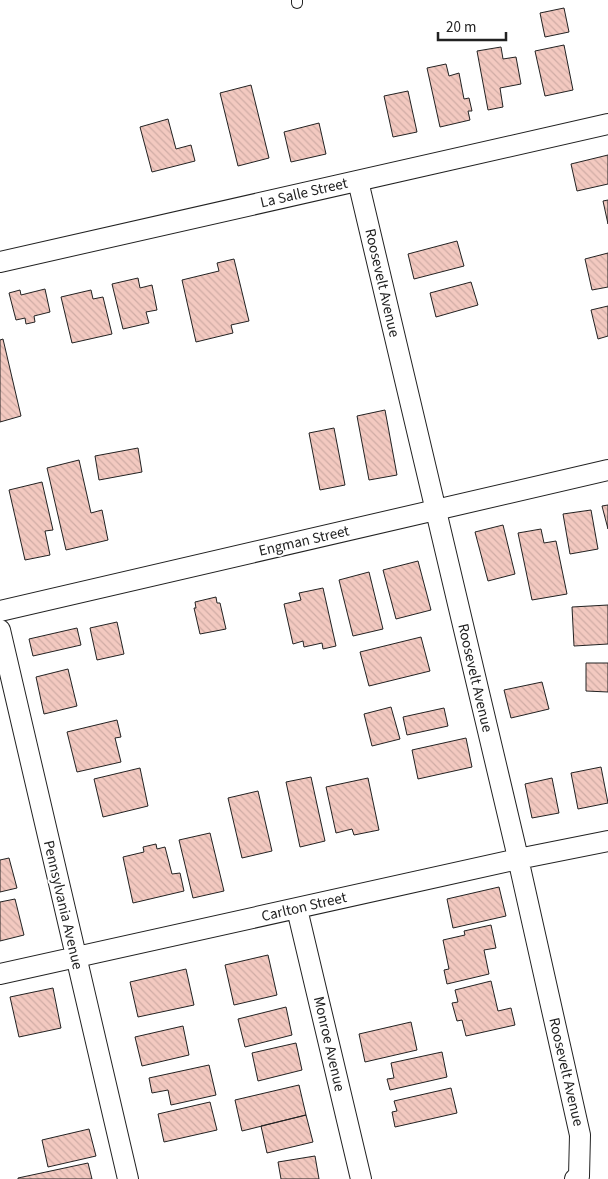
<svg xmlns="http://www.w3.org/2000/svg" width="608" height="1179" font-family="'Source Sans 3',sans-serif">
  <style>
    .building { fill: url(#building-back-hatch); stroke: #222 }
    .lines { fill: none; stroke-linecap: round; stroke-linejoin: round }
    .lane-casing { stroke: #222; stroke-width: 12 }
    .street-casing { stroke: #222; stroke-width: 22 }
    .lane { stroke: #fff; stroke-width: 10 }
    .street { stroke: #fff; stroke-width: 20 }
    .labels { text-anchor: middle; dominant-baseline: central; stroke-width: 4; stroke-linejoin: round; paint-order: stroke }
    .street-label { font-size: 15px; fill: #222; stroke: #fff }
  </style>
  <defs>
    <pattern id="building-back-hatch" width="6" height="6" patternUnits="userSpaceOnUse" patternTransform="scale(1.25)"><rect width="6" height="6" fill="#f3c9c0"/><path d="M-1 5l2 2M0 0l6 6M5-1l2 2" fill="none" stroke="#d0aca5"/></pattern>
  </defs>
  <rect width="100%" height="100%" fill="#fff"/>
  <path class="building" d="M564,8L569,32L545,37L540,13Z
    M564,45L573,90L545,96L535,51Z
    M501,47L503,59L516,57L521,84L500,88L503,107L488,110L477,51Z
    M446,64L449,76L459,73L464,99L469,98L472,111H468L470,120L440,127L427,68Z
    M251,85L269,158L238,166L220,93Z
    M408,91L417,132L393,137L384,96Z
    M168,119L176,149L191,145L195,161L152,172L140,127Z
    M319,123L326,154L291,162L284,132Z
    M608,155V184L577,191L571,164Z
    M608,200V224L603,201Z
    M457,241L464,266L414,279L408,254Z
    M608,253V287L592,290L585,259Z
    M234,259L249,321L231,325L233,333L196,342L182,280L219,271L217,263Z
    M138,278L140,288L152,285L157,310L146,312L149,323L123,329L112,284Z
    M471,282L478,305L436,317L430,293Z
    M45,289L50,312L34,316L35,322L26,324L25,318L16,320L9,293L20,290L21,295Z
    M91,290L93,299L103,297L112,334L72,343L61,297Z
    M608,306V336L598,339L591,310Z
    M3,339L21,416L0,422V340Z
    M385,410L397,475L369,480L357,416Z
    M334,428L345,485L320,490L309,433Z
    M138,448L142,472L99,480L95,456Z
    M79,460L91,513L102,510L108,540L66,550L47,468Z
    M42,482L53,530L45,531L50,555L25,560L9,490Z
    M608,505V529L602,506Z
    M591,510L598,549L570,554L563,514Z
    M503,525L515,574L488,581L475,532Z
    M541,529L544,543L556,541L567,594L532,600L518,533Z
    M418,561L431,610L396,619L383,570Z
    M369,572L383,629L353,636L339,580Z
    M323,588L336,646L323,649L322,643L304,647L303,641L293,644L284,604L301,600L299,593Z
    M216,597L217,603H220L226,629L200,634L194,608H196L195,602Z
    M608,605V644L574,646L572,607Z
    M117,622L124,654L97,660L90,628Z
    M77,628L81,645L33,656L29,639Z
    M421,637L430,671L369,686L360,652Z
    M586,663H608V692L586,691Z
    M68,669L77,706L44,714L36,677Z
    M542,682L549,709L511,718L504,690Z
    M391,707L400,739L372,746L364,714Z
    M444,708L448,726L407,735L403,717Z
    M117,720L121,737L115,738L121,762L77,772L67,732Z
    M466,738L472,767L418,779L412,750Z
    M601,767L608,803L578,809L571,773Z
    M140,768L148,806L103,817L94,779Z
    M311,777L325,841L300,847L286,782Z
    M368,778L379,830L354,835L352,829L336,833L326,787Z
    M552,778L559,813L532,818L525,784Z
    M258,791L272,851L242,858L228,798Z
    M210,833L224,891L193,898L179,840Z
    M156,844L157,849L165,847L172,874L180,873L184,891L133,903L123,857L144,852L143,847Z
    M9,858L17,888L0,892V860Z
    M499,887L506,916L453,928L447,899Z
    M15,899L24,935L0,941V902Z
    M491,925L496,948L484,950L489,974L447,984L444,970L449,969L443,940L465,935L464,931Z
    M268,955L277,995L234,1005L225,965Z
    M186,969L194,1005L138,1017L130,982Z
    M491,981L498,1011L511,1008L515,1025L466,1036L462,1020L457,1021L452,1003L458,1002L455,990Z
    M53,988L61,1028L19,1037L10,997Z
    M286,1007L292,1035L245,1047L238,1019Z
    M411,1022L417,1050L365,1062L359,1034Z
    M183,1026L189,1055L142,1066L135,1037Z
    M296,1043L302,1070L258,1081L252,1053Z
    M442,1052L447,1077L390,1090L387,1079L394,1078L391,1063Z
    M209,1065L216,1095L171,1105L168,1090L152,1093L149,1078Z
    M299,1085L306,1115L242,1131L235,1100Z
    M451,1088L457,1113L395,1127L392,1112L397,1111L394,1101Z
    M210,1102L217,1130L164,1142L158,1114Z
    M306,1115L313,1142L267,1153L261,1126Z
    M89,1129L96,1156L48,1167L42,1140Z
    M315,1156L319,1179H281L278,1162Z
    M88,1163L92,1179H18V1178Z"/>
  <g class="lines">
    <defs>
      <path id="lane" d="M297,0V3"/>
      <path id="street" d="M358,181L515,845L580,1135L579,1176L575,1179
        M0,262L608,124
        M0,611L608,470
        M0,630L128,1179
        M297,909L361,1179
        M0,974L518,859L608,841"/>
    </defs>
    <use href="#lane" class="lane-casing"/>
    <use href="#street" class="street-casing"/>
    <use href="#lane" class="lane"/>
    <use href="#street" class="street"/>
  </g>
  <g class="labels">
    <g class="street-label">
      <text transform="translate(304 193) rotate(-13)">La Salle Street</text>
      <text transform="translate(382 283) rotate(77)">Roosevelt Avenue</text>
      <text transform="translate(304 541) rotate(-13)">Engman Street</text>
      <text transform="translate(475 678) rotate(77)">Roosevelt Avenue</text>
      <text transform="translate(63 905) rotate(77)">Pennsylvania Avenue</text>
      <text transform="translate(304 907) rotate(-13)">Carlton Street</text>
      <text transform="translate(329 1044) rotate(77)">Monroe Avenue</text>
      <text transform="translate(566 1072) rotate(77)">Roosevelt Avenue</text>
    </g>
  </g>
  <path d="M438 32v8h68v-8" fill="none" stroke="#222222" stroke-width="2.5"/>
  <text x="446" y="32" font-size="15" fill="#222222" stroke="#ffffff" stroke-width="4" paint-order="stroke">20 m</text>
</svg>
